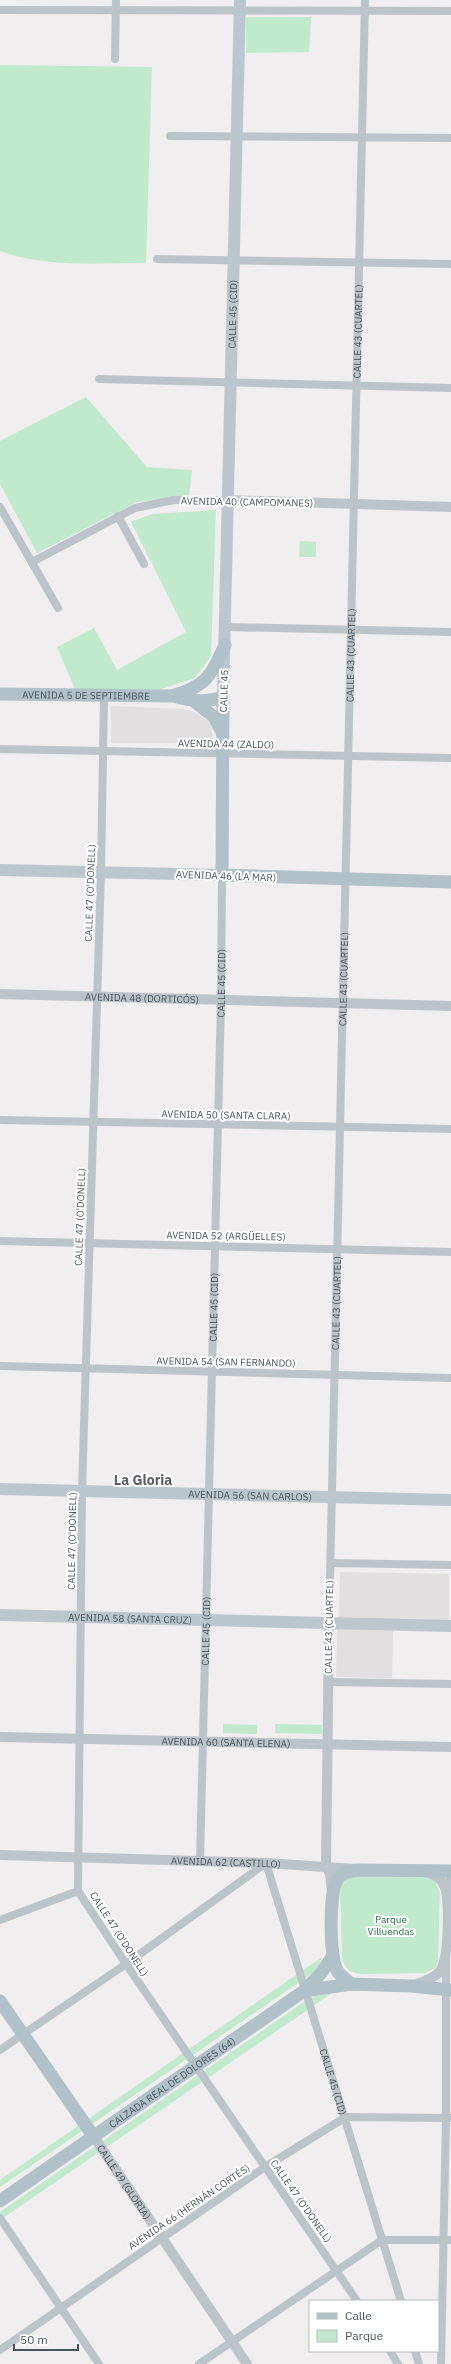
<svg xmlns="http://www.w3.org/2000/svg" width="451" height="2364" font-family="'IBM Plex Sans',sans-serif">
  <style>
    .education { fill: #e1dfe0 }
    .green { fill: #c0eacb }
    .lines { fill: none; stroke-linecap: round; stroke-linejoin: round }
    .minor { stroke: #bbc4c9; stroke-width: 8 }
    .tertiary { stroke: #bbc4c9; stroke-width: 10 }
    .secondary { stroke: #bbc7ce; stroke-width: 12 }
    .primary { stroke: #b0c1ca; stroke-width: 13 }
    .labels { text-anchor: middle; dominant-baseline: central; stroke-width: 4; stroke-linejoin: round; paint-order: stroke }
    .street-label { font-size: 10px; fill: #485459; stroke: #fff }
    .park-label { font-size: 10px; fill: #20733e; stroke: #fff }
    .district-label { font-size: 14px; font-weight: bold; fill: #5b5f62; stroke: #fff }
  </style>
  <rect width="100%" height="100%" fill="#f0eeee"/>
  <path class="education" d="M111,706L184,709L194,712L211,723L213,743H111Z
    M340,1572L449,1574V1621L339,1620Z
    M337,1629L393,1630L392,1678L336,1677Z"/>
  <path class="green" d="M246,17H311L309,52L246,53Z
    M0,65L152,67L146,263C98,263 46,268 0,251Z
    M86,397L147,467L192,470L189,497L137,502L37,553L0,484V441Z
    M216,510L211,656L195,678L161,689H75L57,647L94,628L117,670L186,632L131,522L152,514Z
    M300,541L316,542V557H299Z
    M223,1724L257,1725V1734L223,1733Z
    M275,1724L322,1725V1734L275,1733Z
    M351,1876H424L435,1881L440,1892L438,1963L435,1968L424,1973L363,1974C351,1974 345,1969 342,1958L340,1889L342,1883Z
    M322,1957L317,1969L301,1981L0,2187V2180Z
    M326,1990L335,1991L0,2220V2212L301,2004Z"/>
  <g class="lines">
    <g class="minor">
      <path d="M0,10L451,11"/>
      <path d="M115,59L116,0"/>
      <path d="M170,136L451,138"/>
      <path d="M157,259L451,264"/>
      <path d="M99,379L451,388"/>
      <path d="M0,507L58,608"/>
      <path d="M118,516L144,564"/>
      <path d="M32,562L135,508L174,500H228"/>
      <path d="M226,627L451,632"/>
      <path d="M104,696L101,872L82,1491L78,1891L126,1964L357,2301"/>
      <path d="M0,749L451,758"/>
      <path d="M0,1120L451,1129"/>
      <path d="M0,1241L451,1252"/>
      <path d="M0,1366L451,1378"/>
      <path d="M331,1563L451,1565"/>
      <path id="s1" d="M329,1623L365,0"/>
      <path d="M328,1682L451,1684"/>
      <path id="s2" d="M200,1861L221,1000L222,875"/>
      <path d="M447,1895L451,1873"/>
      <path d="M0,1920L78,1891"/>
      <path id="s3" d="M0,2050L126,1964L266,1863C310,2009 357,2155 401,2301"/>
      <path d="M0,2218L99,2364"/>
      <path d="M0,2350L265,2167L346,2117L451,2118"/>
      <path d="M390,2351L398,2364"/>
      <path d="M415,2351L419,2364"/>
      <path d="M199,2364L382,2240H451"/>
      <path d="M441,2364L446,2118V1961"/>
    </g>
    <g class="tertiary">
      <path d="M228,500L451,507"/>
      <path id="s4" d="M0,994L451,1006"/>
      <path d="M329,1623L326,1866L330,1874L332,1892"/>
      <path id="s5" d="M0,1737L451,1747"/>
      <path id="s6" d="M0,1855L266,1863L355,1869"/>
      <path d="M413,1985C422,1982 434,1979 440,1971C449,1959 450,1898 444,1885C440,1877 434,1875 427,1872"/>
      <path id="s7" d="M94,2137L247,2364"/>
    </g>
    <g class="secondary">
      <path id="s8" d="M223,697L240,0"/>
      <path d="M0,870L222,875"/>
      <path id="s9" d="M0,1489L451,1500"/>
      <path id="s10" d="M0,1615L451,1626"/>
    </g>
    <g class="primary">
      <path id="s11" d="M0,694L171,696C206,687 211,676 225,645"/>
      <path d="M173,696C192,701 204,703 223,697"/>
      <path d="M223,697L222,875L451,882"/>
      <path d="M195,702L214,717L222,732"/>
      <path d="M351,1984C347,1980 341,1976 338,1972C329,1960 329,1892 337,1880C342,1872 351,1871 359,1870L451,1871"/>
      <path d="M304,1991L351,1984L411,1986L451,1990"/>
      <path d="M0,2001L94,2137"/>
      <path id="s12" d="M0,2201L304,1991L322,1972L332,1957"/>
    </g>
  </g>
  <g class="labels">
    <g class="street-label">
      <text stroke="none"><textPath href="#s8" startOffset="383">CALLE 45 (CID)</textPath></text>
      <text stroke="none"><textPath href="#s1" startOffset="1292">CALLE 43 (CUARTEL)</textPath></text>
      <text transform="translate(247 502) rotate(1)">AVENIDA 40 (CAMPOMANES)</text>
      <text stroke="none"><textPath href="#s1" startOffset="968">CALLE 43 (CUARTEL)</textPath></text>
      <text transform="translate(224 691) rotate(-88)">CALLE 45</text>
      <text stroke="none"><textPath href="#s11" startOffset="86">AVENIDA 5 DE SEPTIEMBRE</textPath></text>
      <text transform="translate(226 744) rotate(1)">AVENIDA 44 (ZALDO)</text>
      <text transform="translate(226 876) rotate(2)">AVENIDA 46 (LA MAR)</text>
      <text transform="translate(90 893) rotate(-88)">CALLE 47 (O'DONELL)</text>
      <text stroke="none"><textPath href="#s1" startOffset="644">CALLE 43 (CUARTEL)</textPath></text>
      <text stroke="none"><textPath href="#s2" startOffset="878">CALLE 45 (CID)</textPath></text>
      <text stroke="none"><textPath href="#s4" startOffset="142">AVENIDA 48 (DORTICÓS)</textPath></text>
      <text transform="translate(226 1115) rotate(1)">AVENIDA 50 (SANTA CLARA)</text>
      <text transform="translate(80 1217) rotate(-88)">CALLE 47 (O'DONELL)</text>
      <text transform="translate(226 1236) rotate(1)">AVENIDA 52 (ARGÜELLES)</text>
      <text stroke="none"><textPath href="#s1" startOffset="320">CALLE 43 (CUARTEL)</textPath></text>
      <text stroke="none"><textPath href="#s2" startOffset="554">CALLE 45 (CID)</textPath></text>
      <text transform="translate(226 1362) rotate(1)">AVENIDA 54 (SAN FERNANDO)</text>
      <text stroke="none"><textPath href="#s9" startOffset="250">AVENIDA 56 (SAN CARLOS)</textPath></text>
      <text transform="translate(72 1541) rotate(-89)">CALLE 47 (O'DONELL)</text>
      <text stroke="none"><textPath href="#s10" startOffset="130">AVENIDA 58 (SANTA CRUZ)</textPath></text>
      <text transform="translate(329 1627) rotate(-89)">CALLE 43 (CUARTEL)</text>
      <text stroke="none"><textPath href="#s2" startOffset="230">CALLE 45 (CID)</textPath></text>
      <text stroke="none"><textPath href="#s5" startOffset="226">AVENIDA 60 (SANTA ELENA)</textPath></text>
      <text stroke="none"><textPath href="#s6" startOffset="226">AVENIDA 62 (CASTILLO)</textPath></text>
      <text transform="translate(119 1934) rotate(57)">CALLE 47 (O'DONELL)</text>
      <text stroke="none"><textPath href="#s3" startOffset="554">CALLE 45 (CID)</textPath></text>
      <text stroke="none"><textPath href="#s12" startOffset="209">CALZADA REAL DE DOLORES (64)</textPath></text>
      <text stroke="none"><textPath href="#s7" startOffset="54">CALLE 49 (GLORIA)</textPath></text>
      <text transform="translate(301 2201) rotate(55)">CALLE 47 (O'DONELL)</text>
      <text transform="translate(189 2207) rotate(-34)">AVENIDA 66 (HERNÁN CORTÉS)</text>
    </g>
    <g class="park-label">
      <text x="391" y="1919">Parque<tspan x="391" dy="12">Villuendas</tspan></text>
    </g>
    <g class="district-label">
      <text x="143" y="1480">La Gloria</text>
    </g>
  </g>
  <rect x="309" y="2300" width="130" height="52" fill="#ffffff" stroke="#b6bbbd"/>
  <rect x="317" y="2313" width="20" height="6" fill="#b0c1ca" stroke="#b6bbbd"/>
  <text x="345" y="2320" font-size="12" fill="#485459">Calle</text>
  <rect x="317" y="2330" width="20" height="12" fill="#c0eacb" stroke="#b6bbbd"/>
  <text x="345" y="2340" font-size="12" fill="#485459">Parque</text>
  <path d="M14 2344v6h64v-6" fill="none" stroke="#485459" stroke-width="2"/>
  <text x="20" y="2344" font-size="12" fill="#485459" stroke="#ffffff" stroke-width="3" paint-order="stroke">50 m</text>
</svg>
